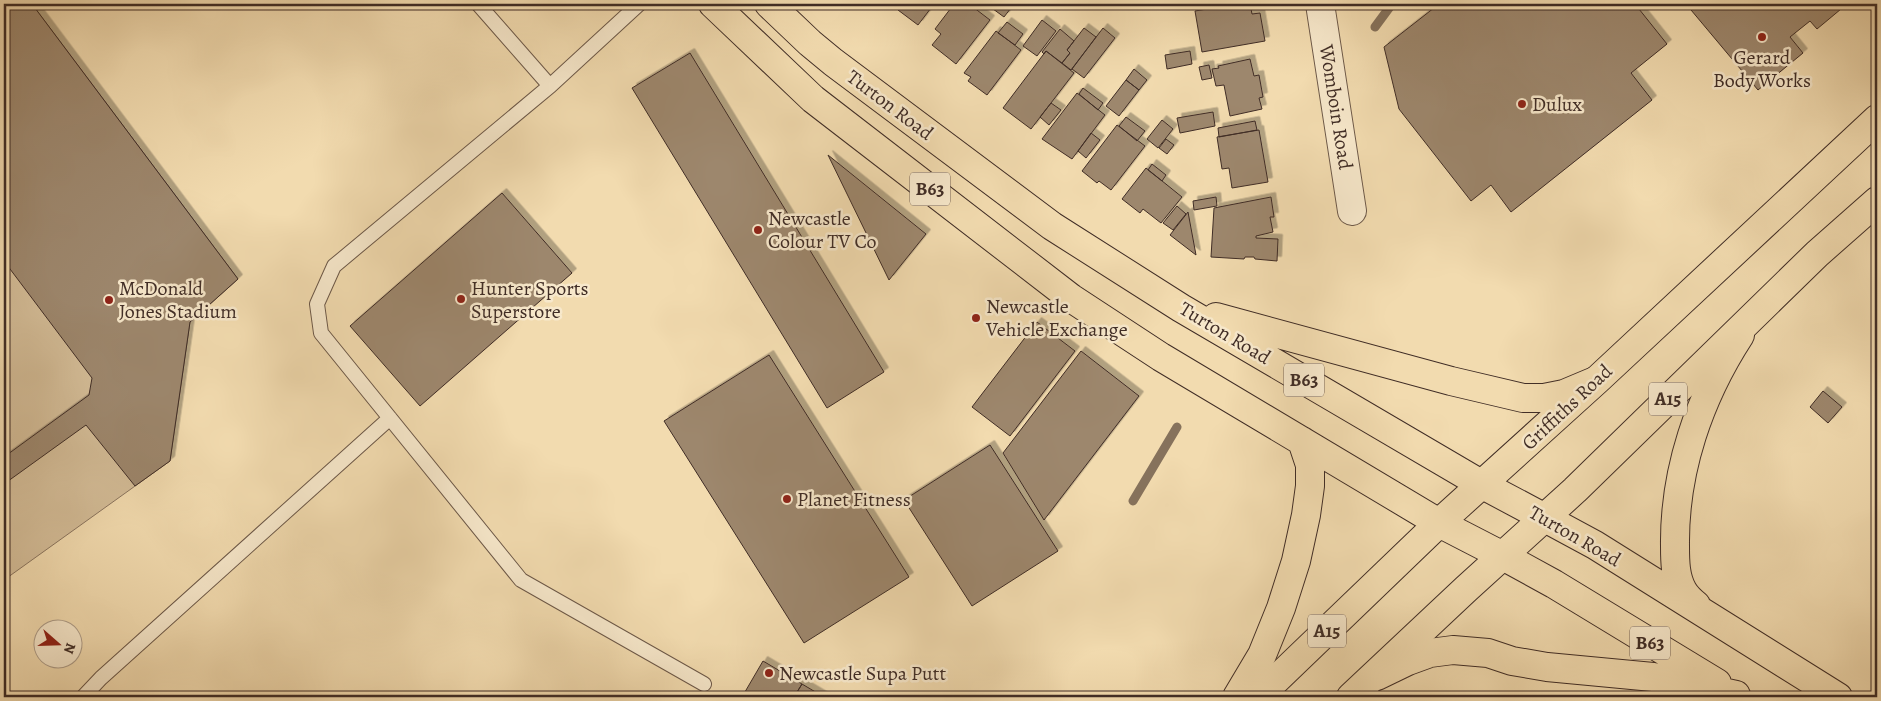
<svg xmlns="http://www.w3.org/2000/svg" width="1881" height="701" font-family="Alegreya,serif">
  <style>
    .green { fill: #d4bd98; stroke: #8a755f }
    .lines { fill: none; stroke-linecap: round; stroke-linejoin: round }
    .stream { stroke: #86725c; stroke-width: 9 }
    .building { fill: #9d876d; stroke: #402d26; filter: url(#shadow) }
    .lane-casing { stroke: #6c5848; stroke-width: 16 }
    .street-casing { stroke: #6c5848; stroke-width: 30 }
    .primary-casing { stroke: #402d26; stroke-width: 30 }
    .highway-casing { stroke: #402d26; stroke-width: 30 }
    .lane { stroke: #f7e8cb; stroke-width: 14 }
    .street { stroke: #f7e8cb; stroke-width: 28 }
    .primary { stroke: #f2dbaf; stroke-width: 28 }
    .highway { stroke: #f2dbaf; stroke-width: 28 }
    .poi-dot { fill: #8f2418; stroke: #f7e8cb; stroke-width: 2 }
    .labels { text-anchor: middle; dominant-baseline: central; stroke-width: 5; stroke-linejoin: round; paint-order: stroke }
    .shield { fill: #f7e8cb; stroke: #776558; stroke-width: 1 }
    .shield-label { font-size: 19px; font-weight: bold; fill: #402d26 }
    .poi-label { font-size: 20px; fill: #402d26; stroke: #f7e8cb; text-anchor: start }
    .street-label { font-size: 20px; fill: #402d26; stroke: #f7e8cb }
  </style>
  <defs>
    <filter id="shadow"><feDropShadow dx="4.5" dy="-4.5" stdDeviation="0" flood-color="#0004"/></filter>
  </defs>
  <rect width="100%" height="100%" fill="#f2dbaf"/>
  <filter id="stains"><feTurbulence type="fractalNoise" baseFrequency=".004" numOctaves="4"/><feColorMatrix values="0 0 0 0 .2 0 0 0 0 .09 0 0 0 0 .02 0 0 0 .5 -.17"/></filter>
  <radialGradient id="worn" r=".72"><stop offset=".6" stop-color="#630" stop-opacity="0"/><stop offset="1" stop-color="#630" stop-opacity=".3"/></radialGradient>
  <path class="green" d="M4,4H32L238,279L190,322L170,461L4,580Z"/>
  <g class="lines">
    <path class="stream" d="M1375,27L1392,4
      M1133,501L1177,427"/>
  </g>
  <path class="building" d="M4,4H32L238,279L190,322L170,461L135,486L86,425L4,484V457L89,395L92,378L4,261Z
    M903,4H934L918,25L898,10Z
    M954,4H969L990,20L956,64L932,45L941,34L935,29Z
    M991,4H1014L1004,17L989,6Z
    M1237,4H1250L1252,14L1260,13L1265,41L1202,52L1195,11Z
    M1439,4H1635L1667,44L1631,73L1652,100L1511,212L1491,185L1471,201L1399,109L1384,47Z
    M1686,4H1847L1817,29L1810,21L1790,37L1803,53L1758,90Z
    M1042,20L1056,31L1037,56L1023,46Z
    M1007,22L1023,34L1015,45L998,33Z
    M1084,28L1096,37L1071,70L1062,63L1070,53L1067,50Z
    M1103,28L1115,38L1084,78L1072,69Z
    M1060,29L1074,41L1067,50L1070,53L1062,63L1046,51L1044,54L1042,52Z
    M996,31L1021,50L987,95L968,81L971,77L964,73Z
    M1046,51L1074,73L1031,129L1003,108Z
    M1190,51L1192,64L1167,69L1165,55Z
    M690,53L884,372L827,408L632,88Z
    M1250,59L1254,76L1259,75L1263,97L1259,98L1262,109L1230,116L1224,85L1216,86L1212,69L1219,68L1218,66Z
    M1209,65L1212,78L1202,80L1199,67Z
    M1134,69L1147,80L1139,90L1126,80Z
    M1126,80L1139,90L1119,116L1106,106Z
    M1083,88L1103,103L1098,110L1079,94Z
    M1077,93L1105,115L1072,159L1042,139Z
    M1051,103L1061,110L1049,125L1040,117Z
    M1213,112L1215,126L1180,133L1177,118Z
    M1126,117L1145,131L1137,141L1119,126Z
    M1162,120L1173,129L1158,148L1147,139Z
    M1255,121L1257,130L1219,137L1218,128Z
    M1117,125L1145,146L1111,190L1099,181L1097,183L1082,171Z
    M1259,130L1268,182L1232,188L1229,168L1222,169L1217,137Z
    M1091,133L1100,140L1086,158L1078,151Z
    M1166,139L1174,145L1167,154L1159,148Z
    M828,155L926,234L889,280Z
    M1152,164L1166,175L1162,181L1148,170Z
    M1146,168L1182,197L1161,223L1143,209L1140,213L1122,199Z
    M502,193L572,273L420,406L350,326Z
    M1216,197L1217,206L1194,210L1193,201Z
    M1271,197L1274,217H1270L1273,232L1256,236V238L1278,239L1277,261L1255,259L1254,257H1245L1244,259L1211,257L1214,208Z
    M1177,206L1186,214L1173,230L1163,223Z
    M1188,212L1196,255L1170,235Z
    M1037,322L1075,351L1010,436L972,407Z
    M1081,351L1139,396L1044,520L1003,453Z
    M769,355L909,577L804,643L664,421Z
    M1823,391L1842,407L1828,423L1810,407Z
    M990,445L1058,551L972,606L904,500Z
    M763,661L802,684L794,697H742Z
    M802,684L824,697H794Z"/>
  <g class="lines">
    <defs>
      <path id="lane" d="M478,4L550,86
        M639,4L550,86L334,266L317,304L321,333L521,580L704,684
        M83,697L101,678L390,418"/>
      <path id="street" d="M1320,4L1352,211"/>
      <path id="primary" d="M713,4L813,99L1071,298L1161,357L1439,523
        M769,4L810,43L833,62L1052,226L1181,308L1481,484
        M1216,317L1451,381L1523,398H1544L1564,394L1595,381
        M1545,518L1595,545L1838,697
        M1503,556L1554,584L1717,683
        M1696,605C1691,601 1686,596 1683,591C1675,577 1675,561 1675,546C1674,471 1699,398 1740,335
        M1377,676L1408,661L1430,653L1453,650L1488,653L1512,661L1547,667L1653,677L1736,695
        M1237,697L1262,655L1281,608L1296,561L1306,515L1310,486V465L1302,441"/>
      <path id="highway" d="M1481,484L1545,518
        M1439,523L1503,556
        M1258,697L1439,523L1597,380L1877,119
        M1351,697L1466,589L1575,490L1817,254L1877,201"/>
    </defs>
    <use href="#lane" class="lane-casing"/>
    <use href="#street" class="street-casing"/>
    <use href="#primary" class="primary-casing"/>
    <use href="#highway" class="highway-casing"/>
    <use href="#lane" class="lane"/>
    <use href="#street" class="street"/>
    <use href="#primary" class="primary"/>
    <use href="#highway" class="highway"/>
  </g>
  <g class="poi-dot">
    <circle cx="1762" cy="37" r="5"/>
    <circle cx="1522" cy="104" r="5"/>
    <circle cx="758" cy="230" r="5"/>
    <circle cx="461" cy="299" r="5"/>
    <circle cx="109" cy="300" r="5"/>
    <circle cx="976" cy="318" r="5"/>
    <circle cx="787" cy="499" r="5"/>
    <circle cx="769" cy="673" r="5"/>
  </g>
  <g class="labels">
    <g class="shield">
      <rect x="910" y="172.5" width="40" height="33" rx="4"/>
      <rect x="1284" y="363.5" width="40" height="33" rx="4"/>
      <rect x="1649" y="382.5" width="38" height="33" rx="4"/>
      <rect x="1308" y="614.5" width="38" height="33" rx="4"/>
      <rect x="1630" y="626.5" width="40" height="33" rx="4"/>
    </g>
    <g class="shield-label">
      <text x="930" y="189">B63</text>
      <text x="1304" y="380">B63</text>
      <text x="1668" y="399">A15</text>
      <text x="1327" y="631">A15</text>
      <text x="1650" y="643">B63</text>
    </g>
    <g class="poi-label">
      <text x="1762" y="57" text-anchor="middle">Gerard<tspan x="1762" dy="23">Body Works</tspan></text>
      <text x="1532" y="104">Dulux</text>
      <text x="768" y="218">Newcastle<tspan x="768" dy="23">Colour TV Co</tspan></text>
      <text x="119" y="288">McDonald<tspan x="119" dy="23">Jones Stadium</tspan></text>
      <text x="471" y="288">Hunter Sports<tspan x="471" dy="23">Superstore</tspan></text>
      <text x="986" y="306">Newcastle<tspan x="986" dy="23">Vehicle Exchange</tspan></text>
      <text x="797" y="499">Planet Fitness</text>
      <text x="779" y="673">Newcastle Supa Putt</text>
    </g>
    <g class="street-label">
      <text transform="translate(890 105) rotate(37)">Turton Road</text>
      <text transform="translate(1336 107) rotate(81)">Womboin Road</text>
      <text transform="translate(1225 333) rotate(31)">Turton Road</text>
      <text transform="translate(1567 407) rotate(-43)">Griffiths Road</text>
      <text transform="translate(1575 536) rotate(30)">Turton Road</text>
    </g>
  </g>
  <rect width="1881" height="701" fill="none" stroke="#f2dbaf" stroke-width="20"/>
  <rect x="5" y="5" width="1871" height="691" fill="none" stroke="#402d26" stroke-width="2.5"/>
  <rect x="10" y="10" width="1861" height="681" fill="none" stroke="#402d26"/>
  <g transform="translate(58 644) rotate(110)"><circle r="24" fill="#f7e8cb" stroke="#ae9d89"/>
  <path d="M0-4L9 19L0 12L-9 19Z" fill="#8f2418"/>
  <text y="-8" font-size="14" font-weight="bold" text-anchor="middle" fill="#402d26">N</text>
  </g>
  <rect width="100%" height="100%" filter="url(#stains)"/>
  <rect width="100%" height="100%" fill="url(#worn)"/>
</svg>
